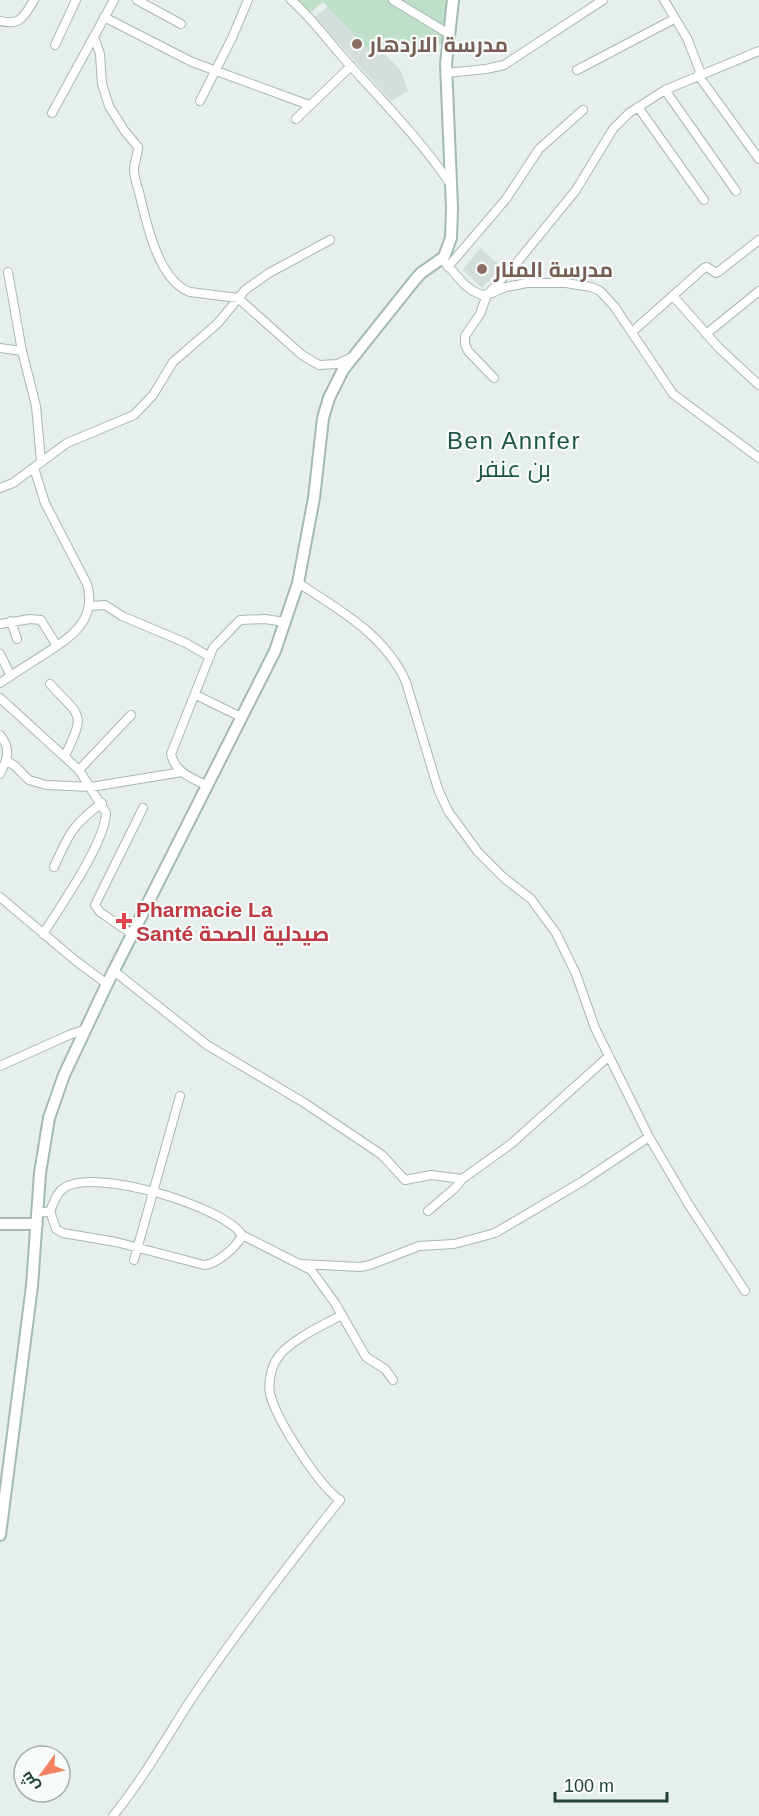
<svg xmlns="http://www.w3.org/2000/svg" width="759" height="1816" font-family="Arial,Cairo,sans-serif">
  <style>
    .built { fill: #d4dfda }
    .green { fill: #bfe0c8 }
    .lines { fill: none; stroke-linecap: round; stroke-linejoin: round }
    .street-casing { stroke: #a8b8b2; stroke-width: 10 }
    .secondary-casing { stroke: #a4bbb3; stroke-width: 14 }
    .street { stroke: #fff; stroke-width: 8 }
    .secondary { stroke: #fff; stroke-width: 10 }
    .education-dot { fill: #8d6e63; stroke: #f7fbf9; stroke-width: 2 }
    .health-dot { fill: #e0444e; stroke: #f7fbf9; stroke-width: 2 }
    .labels { text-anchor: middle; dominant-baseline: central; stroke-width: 4.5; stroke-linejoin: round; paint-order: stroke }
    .education-label { font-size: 21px; font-weight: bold; fill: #785e54; stroke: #f7fbf9; text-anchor: start }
    .health-label { font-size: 21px; font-weight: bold; fill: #be3a42; stroke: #f7fbf9; text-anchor: start }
    .quarter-label { font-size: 24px; letter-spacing: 1.5px; fill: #1f5548; stroke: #f7fbf9 }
  </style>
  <rect width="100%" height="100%" fill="#e6efeb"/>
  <path class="built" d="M334,1L401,71L408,91L391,101L315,17Z
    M480,248L502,267L482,288L463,270Z"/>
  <path class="green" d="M293,0H452L448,43L371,52L323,2L311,12Z"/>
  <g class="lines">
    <defs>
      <path id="street" d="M137,0L181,24
        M291,0C312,18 328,41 347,62C383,102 421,140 451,185
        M393,0L449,34
        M664,0L687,38L701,74
        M104,17L192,62L309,105
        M0,21C21,26 24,16 34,0
        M94,37L100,54L102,84L109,106L124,130L138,147C138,155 134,162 134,170C134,177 137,185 139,192C146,221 158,281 190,292L238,298L302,355L319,365L337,364L352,357
        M55,45L76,0
        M577,70L674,19
        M446,73L486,69L504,65L603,0
        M698,75L759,159
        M665,90L736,191
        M200,101L232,38L248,0
        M638,107L704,200
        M52,113L114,0
        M296,119L351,66
        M442,259L464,284L473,291L482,295L492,293L506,287L527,283H566L591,287L600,291L614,306L673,394L759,458
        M448,267L506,199L539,149L583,110
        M8,272L22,351L36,406L41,461
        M673,296L719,348L759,385
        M632,332L704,268L707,267L716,273L718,272L759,240
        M706,334L759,291
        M0,348L22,351
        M494,378L468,351L465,344V336L480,314L487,295L519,260L576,190L613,129L629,113L665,90L759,51
        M0,488L13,483L67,443L134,415L153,395L173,362L218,323L245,290L269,273L330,240
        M298,583C339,609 386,636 406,682L438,789L448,811L478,852L504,878L531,899L556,933L576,974L595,1028L649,1137L689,1205L745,1291
        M90,606L105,605L122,616L186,643L210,657
        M11,621L17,639
        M0,624L30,619L41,620L57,646
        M0,654L11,676
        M0,683C13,674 26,666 40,657C68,639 98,622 87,584L45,503L34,468
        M50,684C81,718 86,711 65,756
        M196,695L241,717
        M0,698L79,770L106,813C105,843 60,907 43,934
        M0,735C12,749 7,759 0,774
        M7,761L15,766L29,780L46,785L91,787L182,772
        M79,770L131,715
        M206,785C191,778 175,772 171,754L213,648L240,620L265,619L285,622
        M54,867C69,834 72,825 102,803
        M0,897L76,961L107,984
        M133,935L100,912L95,905L143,808
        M114,971L207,1045L303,1102L382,1155L405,1180L431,1175L462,1179L465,1177L511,1144L609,1056
        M0,1066L69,1035L86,1029
        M428,1211L455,1188L462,1179
        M38,1213L50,1211C54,1203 56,1193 64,1188C94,1167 223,1206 242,1235C237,1247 217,1264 204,1265L116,1242L63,1233L56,1229L50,1211
        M242,1235L311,1270L335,1303L366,1357L385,1369L393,1380
        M134,1260L180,1096
        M301,1264L360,1267L370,1265L419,1246L454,1244L495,1233L583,1181L649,1137
        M113,1816C143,1779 166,1738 192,1698C238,1630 289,1564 340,1500C319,1486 275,1418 270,1393C268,1383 271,1370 275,1362C285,1342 323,1325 342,1315"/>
      <path id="secondary" d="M0,1224H37
        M0,1535L32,1286L40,1173L49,1118L64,1075L107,984L275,651L298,583L314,498L323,418L329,398L343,370L414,281L421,273L444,257L451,238L452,208L446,64L453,0"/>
    </defs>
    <use href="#street" class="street-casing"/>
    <use href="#secondary" class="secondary-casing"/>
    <use href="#street" class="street"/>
    <use href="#secondary" class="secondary"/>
  </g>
  <g class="education-dot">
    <circle cx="357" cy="44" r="6"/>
    <circle cx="482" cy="269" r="6"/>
  </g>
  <path class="health-dot" d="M121 912h6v6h6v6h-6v6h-6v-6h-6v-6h6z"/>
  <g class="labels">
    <g class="education-label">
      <text x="369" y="44">مدرسة الازدهار</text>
      <text x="494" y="269">مدرسة المنار</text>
    </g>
    <g class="health-label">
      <text x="136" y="909">Pharmacie La<tspan x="136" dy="24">Santé صيدلية الصحة</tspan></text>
    </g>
    <g class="quarter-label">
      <text x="514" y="440">Ben Annfer<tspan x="514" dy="28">بن عنفر</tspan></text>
    </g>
  </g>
  <g transform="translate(42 1774) rotate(237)"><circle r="28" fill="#f7fbf9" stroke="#a3b1ad" stroke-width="1.5"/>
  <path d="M0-4.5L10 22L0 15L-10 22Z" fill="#f4845f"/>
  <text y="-9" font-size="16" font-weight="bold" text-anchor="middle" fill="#24423a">ش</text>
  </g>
  <path d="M555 1792v9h112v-9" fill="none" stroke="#24423a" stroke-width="3"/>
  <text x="564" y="1792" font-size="18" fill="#24423a" stroke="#f7fbf9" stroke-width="4.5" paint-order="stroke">100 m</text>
</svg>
